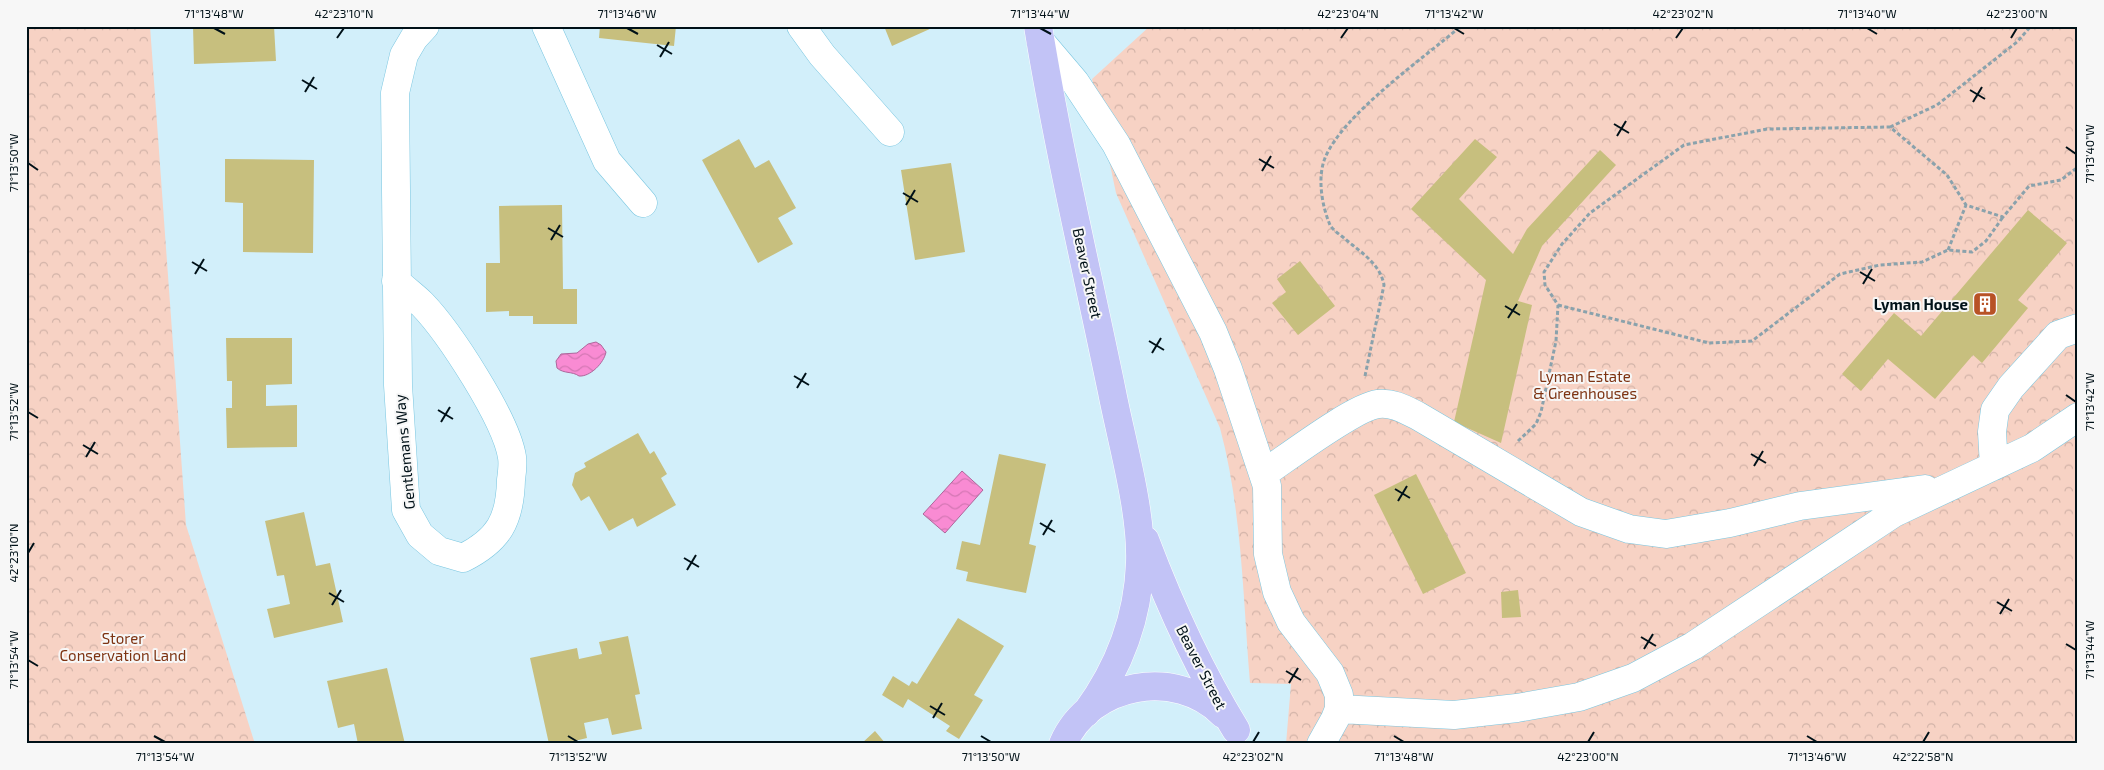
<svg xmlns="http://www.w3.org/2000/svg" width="2104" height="770" font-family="'Exo 2',sans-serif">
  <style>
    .park { fill: url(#park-crowns) }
    .water { fill: url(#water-waves); stroke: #ae669b }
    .building { fill: #c7bf7e }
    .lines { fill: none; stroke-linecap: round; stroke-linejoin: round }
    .minor-casing { stroke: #79c6e0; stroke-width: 29 }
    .major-casing { stroke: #fff; stroke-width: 29 }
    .path { stroke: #8aa2ac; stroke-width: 3; stroke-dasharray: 4 2.5; stroke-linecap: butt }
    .minor { stroke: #fff; stroke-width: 28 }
    .major { stroke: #c2c3f6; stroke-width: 28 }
    .ticks { fill: none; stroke: #001118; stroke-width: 2 }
    .labels { text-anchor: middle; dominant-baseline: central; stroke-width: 4; stroke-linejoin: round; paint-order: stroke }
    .street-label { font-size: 15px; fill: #001118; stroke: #f7f7f7 }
    .poi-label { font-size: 15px; font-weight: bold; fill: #001118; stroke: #f7f7f7; text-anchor: end }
    .park-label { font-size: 15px; fill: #7d3312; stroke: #f7f7f7 }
    .neatline { fill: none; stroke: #001118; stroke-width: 2 }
    .ticks-label { font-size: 12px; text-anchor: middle; fill: #001118 }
  </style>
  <defs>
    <pattern id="park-crowns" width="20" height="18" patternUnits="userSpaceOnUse" patternTransform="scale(1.25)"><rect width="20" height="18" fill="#f7d2c4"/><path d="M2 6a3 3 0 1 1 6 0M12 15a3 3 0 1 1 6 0" fill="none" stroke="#d2b3a8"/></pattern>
    <pattern id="water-waves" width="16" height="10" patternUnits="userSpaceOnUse" patternTransform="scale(1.25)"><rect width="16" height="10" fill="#f98bd3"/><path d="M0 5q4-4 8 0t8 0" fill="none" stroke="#d477b4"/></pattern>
  </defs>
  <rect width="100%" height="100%" fill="#d2effa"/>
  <path class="park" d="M26,26H150L186,525L255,744H26Z
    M1150,26H2078V744H1286L1291,684L1250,683C1243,598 1242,510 1220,428L1116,193L1092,79Z"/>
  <path class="water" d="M596,342L601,345L606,352C604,363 590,377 579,376C572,371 564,374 557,368L556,361L561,354L577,353L588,344Z
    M962,471L983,490L945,533L923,514Z"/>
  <path class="building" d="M193,26H274L276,61L194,64Z
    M600,26H676L674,46L599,38Z
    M884,26H932V28L892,46Z
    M739,139L755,168L769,160L796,208L778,218L793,244L758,263L702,160Z
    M1475,139L1497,157L1459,199L1513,254L1527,229L1600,150L1616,165L1542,246L1518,301L1532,305L1501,443L1454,422L1486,280L1411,209Z
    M225,159L314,160L313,253L243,252V203L225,202Z
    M951,163L965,252L915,260L901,170Z
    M562,205L563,289H577V324H533V316H509V311L486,312V263H500L499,206Z
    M2028,210L2067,243L2018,300L2028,308L1982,363L1973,355L1935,399L1888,359L1861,391L1842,374L1894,313L1921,336Z
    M1300,261L1335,306L1298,335L1272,303L1286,292L1277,279Z
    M226,338H292V384L266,385V406L297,405V447L227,448L226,408H232V381H227Z
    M638,433L650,454L654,451L667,474L661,478L676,505L637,527L633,518L609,531L589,496L581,501L572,485L575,473L586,467L584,463Z
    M999,454L1046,464L1029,544L1036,546L1026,593L966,581L968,572L956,569L962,541L980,545Z
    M1416,474L1466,573L1423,594L1374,495Z
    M304,512L316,566L330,563L343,622L274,638L267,609L290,604L284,575L277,576L265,521Z
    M1518,590L1521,617L1502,618L1501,592Z
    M958,618L1004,646L974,695L983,700L959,739L946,731L950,726L908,699L903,708L882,695L893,676L909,686L912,681L917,684Z
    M628,636L640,694L635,695L642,729L612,735L608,718L584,723L587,738L562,744H549L530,658L577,648L579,659L602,654L599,642Z
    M387,668L405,744H358L354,724L338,728L327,681Z
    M875,731L886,744H861Z"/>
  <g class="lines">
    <defs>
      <path id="minor" d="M546,26L607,161L643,203
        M801,26L822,55L890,132
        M1041,42L1075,82L1116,144L1213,332L1228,369L1267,486L1268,554L1277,592L1291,622L1330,673L1339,695V709L1335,719L1321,744
        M396,281C404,289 414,296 422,304C449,332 506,419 512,457C513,464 512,473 511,480C510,520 499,540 463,558L439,551L420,535L406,510L398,385L395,93L404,55L414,38L425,26
        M1994,466L1992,432L1995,410L2011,387L2058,335L2078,328
        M1263,474C1287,458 1354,407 1378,404C1393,402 1406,410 1418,416L1581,512L1629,529L1666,534L1730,523L1800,506L1925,489
        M1339,709L1454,715L1517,708L1579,697L1633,678L1693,646L1894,513L2032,448L2078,417"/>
      <path id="major" d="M1038,26C1058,149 1087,271 1112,392C1122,443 1142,512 1140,563C1138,619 1119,668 1086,713
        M1145,540C1170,606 1199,670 1236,730
        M1063,744C1090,682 1176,667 1223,714"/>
    </defs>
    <use href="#minor" class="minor-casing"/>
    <use href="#major" class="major-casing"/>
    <path class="path" d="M1890,127L1937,105L2017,42L2031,26
      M1948,250L1966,205
      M1558,305L1709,343L1752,341L1840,274L1880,265L1922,262L1948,250L1972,252L1986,241L2003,217
      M1365,376L1384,285C1380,263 1360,252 1344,238C1339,234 1333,230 1330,225C1322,206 1317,178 1325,158C1343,114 1424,58 1461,26
      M1518,441L1536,424L1541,412L1556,341L1558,305L1545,285L1544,272L1562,244L1590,213L1684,145L1767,129L1890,127L1947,175L1966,205L2003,217L2029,186L2061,180L2078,167"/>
    <use href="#minor" class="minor"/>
    <use href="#major" class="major"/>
  </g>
  <path class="ticks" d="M214,28L225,34M627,28L638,34M1040,28L1051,34M1454,28L1464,34M1867,28L1877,34M337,38L344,28M1341,38L1348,28M1676,38L1683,28M2011,38L2017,28M657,45L672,54M660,57L669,42M302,80L317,89M1970,90L1985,99M305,92L314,77M1973,102L1982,87M1614,124L1629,133M1617,136L1626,121M2066,147L2076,154M1259,159L1274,168M28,163L38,170M1262,171L1271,156M903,193L918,202M906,205L915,190M548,228L563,237M551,240L560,225M192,262L207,271M1860,272L1875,281M195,274L204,259M1863,284L1872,269M1505,306L1520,315M1508,318L1517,304M1149,341L1164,350M1152,353L1161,338M794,376L809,385M797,388L806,373M2066,395L2076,402M438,410L453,419M28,412L38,418M441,422L450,407M83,445L98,454M1751,454L1766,463M86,457L95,442M1754,466L1763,451M1395,489L1410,498M1398,501L1407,486M1040,523L1055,532M1043,535L1052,520M28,553L34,543M684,558L699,567M687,570L696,555M329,593L344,602M1997,602L2012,611M332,605L341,590M2000,614L2009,599M1641,637L1656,646M2066,644L2076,650M1644,649L1653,634M28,660L38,666M1286,671L1301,680M1289,683L1298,668M930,706L945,715M933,718L942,703M154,736L165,742M568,736L578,742M981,736L991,742M1394,736L1404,742M1807,736L1817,742M1253,742L1259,732M1588,742L1594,732M1923,742L1929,732"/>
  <defs>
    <symbol id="building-square" viewBox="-11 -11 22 22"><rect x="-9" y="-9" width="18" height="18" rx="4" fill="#b85226" stroke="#f7f7f7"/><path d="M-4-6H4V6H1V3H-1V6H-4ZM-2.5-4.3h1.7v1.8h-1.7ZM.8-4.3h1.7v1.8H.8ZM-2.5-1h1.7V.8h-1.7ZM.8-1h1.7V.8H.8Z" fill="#fff"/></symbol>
  </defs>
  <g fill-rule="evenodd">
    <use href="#building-square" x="1971" y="290" width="28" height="28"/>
  </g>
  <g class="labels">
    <g class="street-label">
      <text transform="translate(1088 273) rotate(78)">Beaver Street</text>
      <text transform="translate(404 452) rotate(-95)">Gentlemans Way</text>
      <text transform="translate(1202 667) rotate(63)">Beaver Street</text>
    </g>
    <g class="poi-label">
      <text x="1968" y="304">Lyman House</text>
    </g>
    <g class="park-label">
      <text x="1585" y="376">Lyman Estate<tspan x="1585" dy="17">&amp; Greenhouses</tspan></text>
      <text x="123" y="638">Storer<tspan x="123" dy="17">Conservation Land</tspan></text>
    </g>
  </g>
  <rect width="2104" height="770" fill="none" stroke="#f7f7f7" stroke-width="55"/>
  <rect x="28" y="28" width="2048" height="714" class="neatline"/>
  <g class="ticks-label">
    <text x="214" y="18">71°13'48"W</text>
    <text x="344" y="18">42°23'10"N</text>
    <text x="627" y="18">71°13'46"W</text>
    <text x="1040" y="18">71°13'44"W</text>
    <text x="1348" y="18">42°23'04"N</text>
    <text x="1454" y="18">71°13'42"W</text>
    <text x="1683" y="18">42°23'02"N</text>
    <text x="1867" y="18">71°13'40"W</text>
    <text x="2017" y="18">42°23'00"N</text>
    <text transform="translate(2090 154) rotate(-90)" y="4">71°13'40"W</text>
    <text transform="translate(14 163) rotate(-90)" y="4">71°13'50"W</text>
    <text transform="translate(2090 402) rotate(-90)" y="4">71°13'42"W</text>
    <text transform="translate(14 412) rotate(-90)" y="4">71°13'52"W</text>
    <text transform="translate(14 553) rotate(-90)" y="4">42°23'10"N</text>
    <text transform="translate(2090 650) rotate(-90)" y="4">71°13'44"W</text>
    <text transform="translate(14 660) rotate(-90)" y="4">71°13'54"W</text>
    <text x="165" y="761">71°13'54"W</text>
    <text x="578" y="761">71°13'52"W</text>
    <text x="991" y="761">71°13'50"W</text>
    <text x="1253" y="761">42°23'02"N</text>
    <text x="1404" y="761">71°13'48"W</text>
    <text x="1588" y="761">42°23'00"N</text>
    <text x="1817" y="761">71°13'46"W</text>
    <text x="1923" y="761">42°22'58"N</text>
  </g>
</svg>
